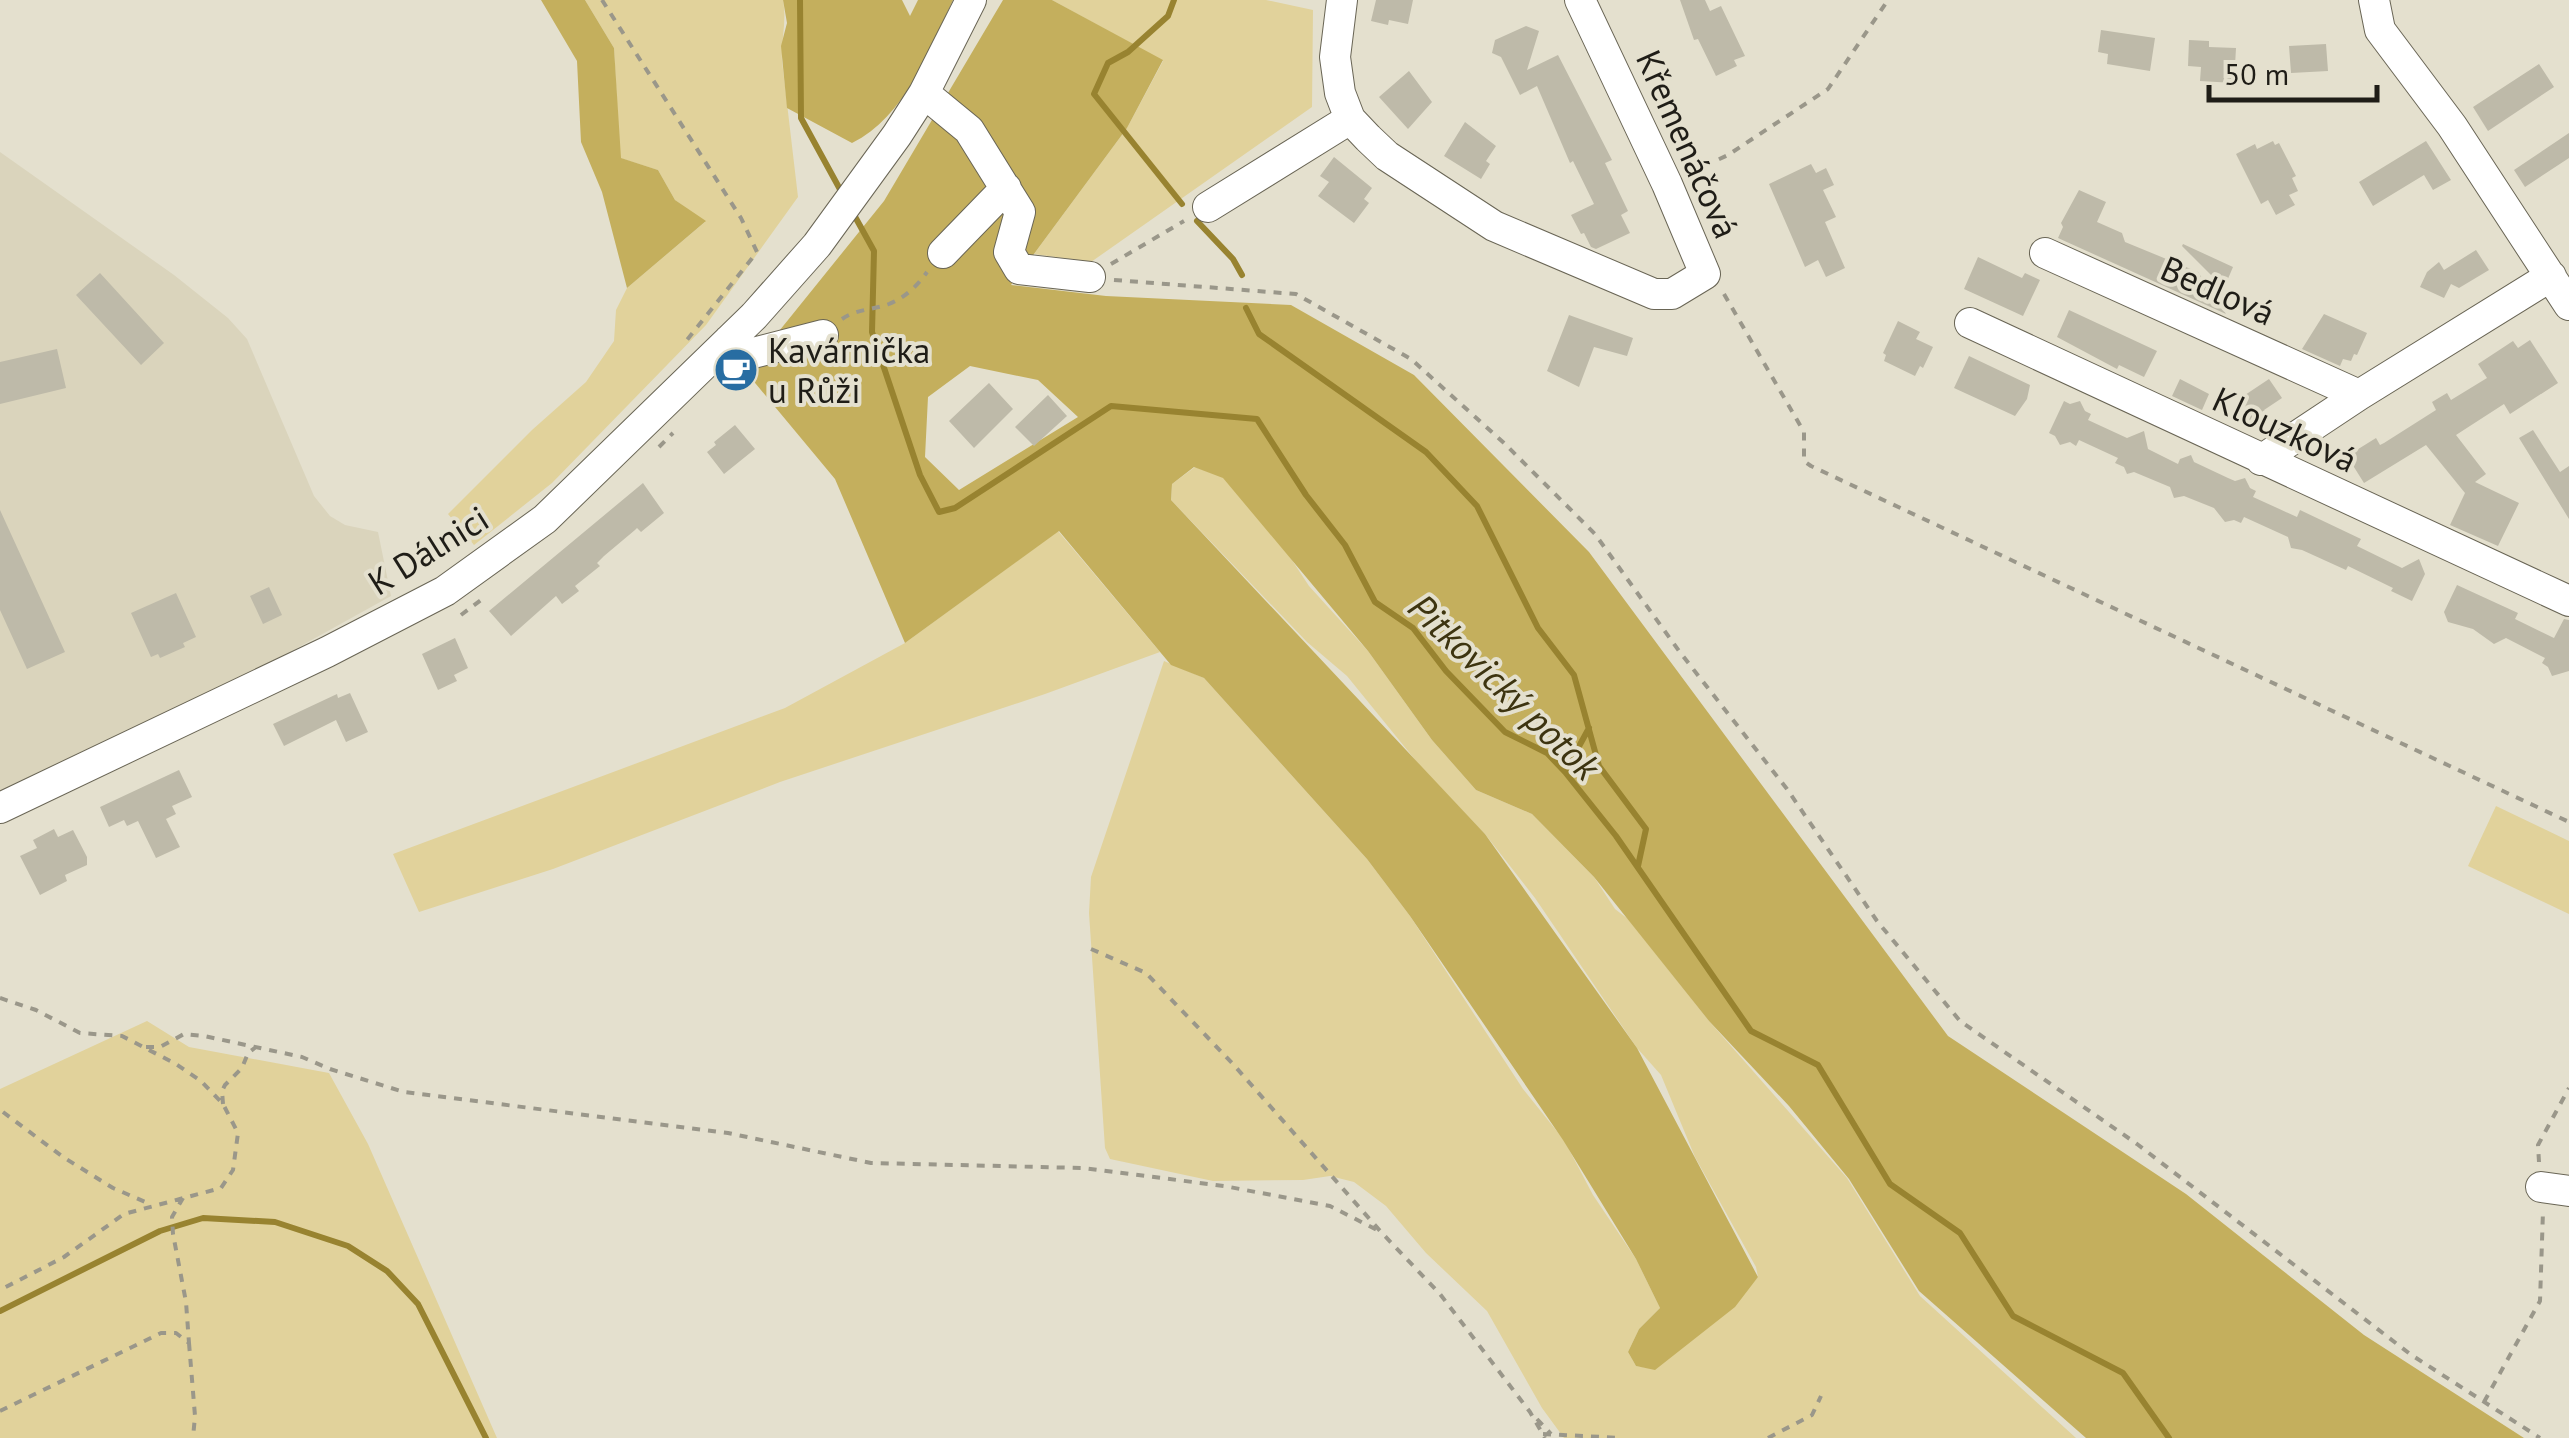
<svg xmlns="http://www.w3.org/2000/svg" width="2569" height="1438" font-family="'PT Sans',sans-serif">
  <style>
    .built { fill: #dad4bc }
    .green { fill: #e1d29b }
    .forest { fill: #c4af5d; fill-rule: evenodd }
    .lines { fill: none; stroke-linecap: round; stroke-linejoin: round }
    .stream { stroke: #988330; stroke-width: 6 }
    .building { fill: #bebaa9 }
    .minor-casing { stroke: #696555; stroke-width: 32 }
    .path { stroke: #9a978a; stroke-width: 4; stroke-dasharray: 8 8; stroke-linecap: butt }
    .minor { stroke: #fff; stroke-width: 30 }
    .labels { text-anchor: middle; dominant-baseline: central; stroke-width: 8; stroke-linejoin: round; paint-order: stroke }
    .street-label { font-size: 35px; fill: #1f1d17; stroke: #e4e0ce }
    .poi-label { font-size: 35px; fill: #1f1d17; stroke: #e4e0ce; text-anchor: start }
    .water-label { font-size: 38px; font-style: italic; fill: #3d3410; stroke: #e4e0ce }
  </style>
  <rect width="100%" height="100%" fill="#e4e0ce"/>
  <path class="built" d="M0,152L174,275L228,318L247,339L314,496L330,516L345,525L378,532L391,596L261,668L0,798Z"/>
  <path class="green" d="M585,0H783C787,22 781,39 782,61L798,197L706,325L552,483L474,545L448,514L532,430L586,382L614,341L616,310L627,288L705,222L675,200L658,170L620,158L614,48Z
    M1052,0H1266L1313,10L1312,107L1091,262L1034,254L1127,128L1163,61Z
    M1195,467L1223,477L1282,545L1309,586L1368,651L1432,740L1476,790L1532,814L1594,877L1615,909L1628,919L1709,1021L1847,1178L1920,1296L2076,1438H1564L1542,1408L1487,1311L1426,1253L1386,1206L1354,1182L1330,1176L1303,1180L1213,1181L1110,1159L1105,1148L1089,913L1091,877L1164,661L1204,678L1367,859L1410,916L1523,1089L1564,1140L1593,1195L1636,1259L1660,1308L1639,1329L1628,1352L1636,1366L1655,1369L1713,1323L1758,1277L1756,1267L1695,1157L1661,1075L1637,1048L1535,898L1485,834L1421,767L1347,676L1307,642L1171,500L1172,484Z
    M1058,531L1160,652L1045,694L780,782L553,869L419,912L393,854L785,708L905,643Z
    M2496,806L2569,841V914L2468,866Z
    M147,1021L189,1047L329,1073L368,1144L497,1438H0V1089Z"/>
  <path class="forest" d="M541,0H585L614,48L621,158L658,170L675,200L706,221L627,288L602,192L581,142L577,61Z
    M783,0H902L910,16L918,0H953C929,51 905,117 852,143L787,108L781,46L787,23Z
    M1003,0H1052L1163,60L1127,128L1011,285L1106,296L1291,305L1414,375L1589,552L1948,1036L2186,1194L2364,1335L2524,1438H2086L1919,1291L1849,1179L1789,1106L1709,1021L1594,877L1532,814L1476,790L1432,740L1368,651L1223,478L1194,467L1172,484L1171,500L1485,834L1637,1048L1758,1277L1735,1307L1655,1370L1636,1366L1628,1352L1639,1329L1660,1308L1636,1259L1563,1140L1410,916L1367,859L1204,678L1171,665L1059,531L905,643L835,479L746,372L884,201ZM970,366L1038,380L1078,417L959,490L925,457L928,397Z"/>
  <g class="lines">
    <path class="stream" d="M800,0L801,118L842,193
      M1174,0L1168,16L1128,52L1108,63L1094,94L1182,204
      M853,213L874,251L872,332L920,475L939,512L955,508L1111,406L1257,419L1306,495L1345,545L1375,602L1413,628L1446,671L1505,732L1547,753L1565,772L1616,836L1751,1031L1818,1065L1890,1184L1960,1233L2013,1316L2123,1373L2169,1438
      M1197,221L1233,259L1242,275
      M1246,308L1259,334L1426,452L1477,506L1538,628L1574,675L1599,766L1646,829L1638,866
      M1565,772L1589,728
      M0,1311L160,1231L203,1218L275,1222L348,1246L387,1271L418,1304L486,1438"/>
  </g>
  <path class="building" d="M1376,0H1413L1408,24L1389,20L1388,25L1371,21Z
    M1680,0H1705L1710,11L1721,6L1745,56L1734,60L1737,66L1716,76L1698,39L1694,40Z
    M1526,26L1539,31L1527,70L1558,55L1612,160L1605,163L1628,211L1621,215L1630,233L1596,249L1591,247L1584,233L1581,234L1571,215L1594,204L1573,161L1570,163L1537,86L1520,95L1501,57L1492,53L1495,40Z
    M2101,30L2155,38L2150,71L2107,64L2108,54L2098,52Z
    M2189,40L2209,41V47L2236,48L2234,83L2200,81L2201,67L2188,66Z
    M2326,44L2328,71L2291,73L2289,46Z
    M2539,64L2554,87L2488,131L2473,107Z
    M1409,71L1432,102L1408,129L1379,97Z
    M1465,122L1496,146L1486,161L1490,164L1481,179L1444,156Z
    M2569,133V158L2525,187L2514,170Z
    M2273,141L2275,145L2279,143L2296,176L2292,178L2298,191L2289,195L2295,205L2276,215L2268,200L2261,204L2236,154L2255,144L2257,149Z
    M2426,141L2451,180L2433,190L2424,175L2373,206L2359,182Z
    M1334,157L1372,188L1364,199L1369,203L1354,223L1318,196L1329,182L1320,176Z
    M1811,164L1816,173L1826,168L1834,185L1823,190L1836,217L1825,222L1845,268L1826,277L1818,260L1805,267L1769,184Z
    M2079,190L2106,202L2097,222L2122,233L2125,242L2198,272L2226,314L2058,238L2063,227L2061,223Z
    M2183,244L2233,267L2224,288L2182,246Z
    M2476,250L2489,270L2459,288L2451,284L2444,298L2420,287L2427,272L2439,262L2444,270Z
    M1978,257L2022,278L2025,273L2040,280L2023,316L1964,289Z
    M100,273L164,343L141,365L76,295Z
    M2069,310L2157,351L2144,377L2119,365L2117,369L2057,337Z
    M2324,314L2367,333L2357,355L2354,354L2351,361L2343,359L2340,366L2302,349Z
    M1569,315L1633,338L1627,356L1594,347L1579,387L1547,371Z
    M1898,321L1920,332L1916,339L1933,347L1923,368L1920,366L1915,376L1884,361L1886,355L1883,353Z
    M2530,340L2558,383L2510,414L2504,404L2456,435L2486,474L2475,482L2519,503L2498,546L2450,525L2465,493L2426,445L2364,483L2347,456L2376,438L2380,445L2384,443L2436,410L2432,402L2447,393L2451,400L2487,378L2478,364L2513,341L2518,348Z
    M57,349L66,388L0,404V362Z
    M1969,356L2030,385L2027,399L2015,416L1954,388Z
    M2180,379L2209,394L2202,410L2172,396Z
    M2269,379L2282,398L2264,410L2268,416L2253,426L2236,401Z
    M989,383L1013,409L974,448L949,421Z
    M1048,395L1067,416L1034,446L1015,427Z
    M2064,401L2070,404L2080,401L2085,411L2091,414L2088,420L2127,438L2144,431L2148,449L2178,464L2180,459L2191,455L2194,462L2228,478L2235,481L2245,478L2250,488L2256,491L2253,497L2297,517L2300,510L2361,539L2357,546L2402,568L2419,559L2425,574L2412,601L2391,591L2393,588L2348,566L2346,570L2302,550L2291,548L2288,537L2244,517L2241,523L2234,520L2225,522L2214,508L2184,496L2174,498L2170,487L2134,472L2127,474L2124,467L2115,463L2118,458L2079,440L2076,446L2070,442L2060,445L2055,436L2049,433Z
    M735,425L755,449L724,474L707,452L716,445L714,442Z
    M2533,430L2560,472L2569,466V519L2519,438Z
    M643,483L664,513L641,532L637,528L635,530L604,556L597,563L600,566L575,586L579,591L562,604L556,596L511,636L489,611Z
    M0,510L65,652L27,669L0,610Z
    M2457,585L2518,613L2515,619L2554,638L2564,619L2569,620V671L2552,676L2548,667L2542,663L2545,658L2506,638L2494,644L2473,629L2448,622L2444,612Z
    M269,587L282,615L263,624L250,596Z
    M176,593L196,637L183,643L185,647L160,658L158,654L151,657L131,613Z
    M455,638L468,668L454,675L457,681L438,690L422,654Z
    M350,693L368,732L346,742L336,720L284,746L273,724L337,694L338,698Z
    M179,770L192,797L172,806L176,814L166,819L180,847L156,858L138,821L127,826L124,820L109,827L100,807Z
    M54,829L58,837L73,830L87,857V865L65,875L67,881L40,895L20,856L37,848L33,840Z"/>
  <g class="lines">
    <defs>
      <path id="minor" d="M1342,0L1335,57L1340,93L1350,119L1368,138L1387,156L1494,226L1654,294H1672L1705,274L1667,184L1580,0
        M2374,0L2380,30L2452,126L2569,305
        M924,93L969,130L1020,212L1009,252L1019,269L1090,277
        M1208,207L1350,119
        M943,253L1006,188
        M2045,253L2359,395
        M1970,323L2569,601
        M729,340L740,351L753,353L823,335
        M2261,460L2359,395L2551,276
        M0,808L327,652L445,591L545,519L754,316L817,245L897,135L924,93L971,0
        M2541,1187L2569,1191"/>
    </defs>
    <use href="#minor" class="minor-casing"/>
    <path class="path" d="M602,0L741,218L757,252L683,345
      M1690,173L1728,155L1828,89L1888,0
      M1111,264L1184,221
      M1114,280L1296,294L1411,359L1504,443L1595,534L1679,651L1787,789L1877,921L1960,1021L2137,1144L2410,1354L2540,1438
      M1724,294L1804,432V461L1811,466L2569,822
      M842,319C856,309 873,310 889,304C906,297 917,286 927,272
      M659,447L673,433
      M461,615L485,597
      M1091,949L1146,973L1233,1064L1381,1232L1440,1294L1530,1412L1545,1438
      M0,998L36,1010L80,1033L122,1036L176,1064L201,1081L223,1104L238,1133L233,1170L221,1188L124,1214L64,1257L0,1290
      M146,1047H160L184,1034L204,1036L302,1057L330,1069L404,1092L728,1133L871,1163L1083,1168L1224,1186L1330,1206L1381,1232
      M223,1104L222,1091L225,1085L242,1068L248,1053L256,1047
      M3,1112L63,1157L113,1188L150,1204
      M2539,1162L2538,1145L2569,1088
      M189,1343L195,1416L193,1438
      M2484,1402L2540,1301L2543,1211
      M0,1411L161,1333H176L189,1343L186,1302L173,1234L172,1217L183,1198
      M1537,1419L1551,1434
      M1543,1434L1622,1438
      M1768,1438L1812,1415L1821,1396"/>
    <use href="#minor" class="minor"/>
  </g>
  <defs>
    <symbol id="cafe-disc" viewBox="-11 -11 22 22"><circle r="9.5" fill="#286da2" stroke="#e4e0ce"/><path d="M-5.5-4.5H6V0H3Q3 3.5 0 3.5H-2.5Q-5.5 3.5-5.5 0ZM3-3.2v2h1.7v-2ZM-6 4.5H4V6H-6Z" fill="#fff"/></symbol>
  </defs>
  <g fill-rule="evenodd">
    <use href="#cafe-disc" x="711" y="345" width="50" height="50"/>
  </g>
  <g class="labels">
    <g class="street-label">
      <text transform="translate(1688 144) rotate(66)">Křemenáčová</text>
      <text transform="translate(2218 290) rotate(24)">Bedlová</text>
      <text transform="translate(2285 429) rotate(25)">Klouzková</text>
      <text transform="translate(428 550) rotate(-32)">K Dálnici</text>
    </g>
    <g class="poi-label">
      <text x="768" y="350">Kavárnička<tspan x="768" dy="40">u Růži</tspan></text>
    </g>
    <g class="water-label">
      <text transform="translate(1505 686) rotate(44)">Pitkovický potok</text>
    </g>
  </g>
  <path d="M2209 85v15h168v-15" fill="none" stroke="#1f1d17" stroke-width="5"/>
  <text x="2224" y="85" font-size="30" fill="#1f1d17" stroke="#e4e0ce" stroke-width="8" paint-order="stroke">50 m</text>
</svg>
